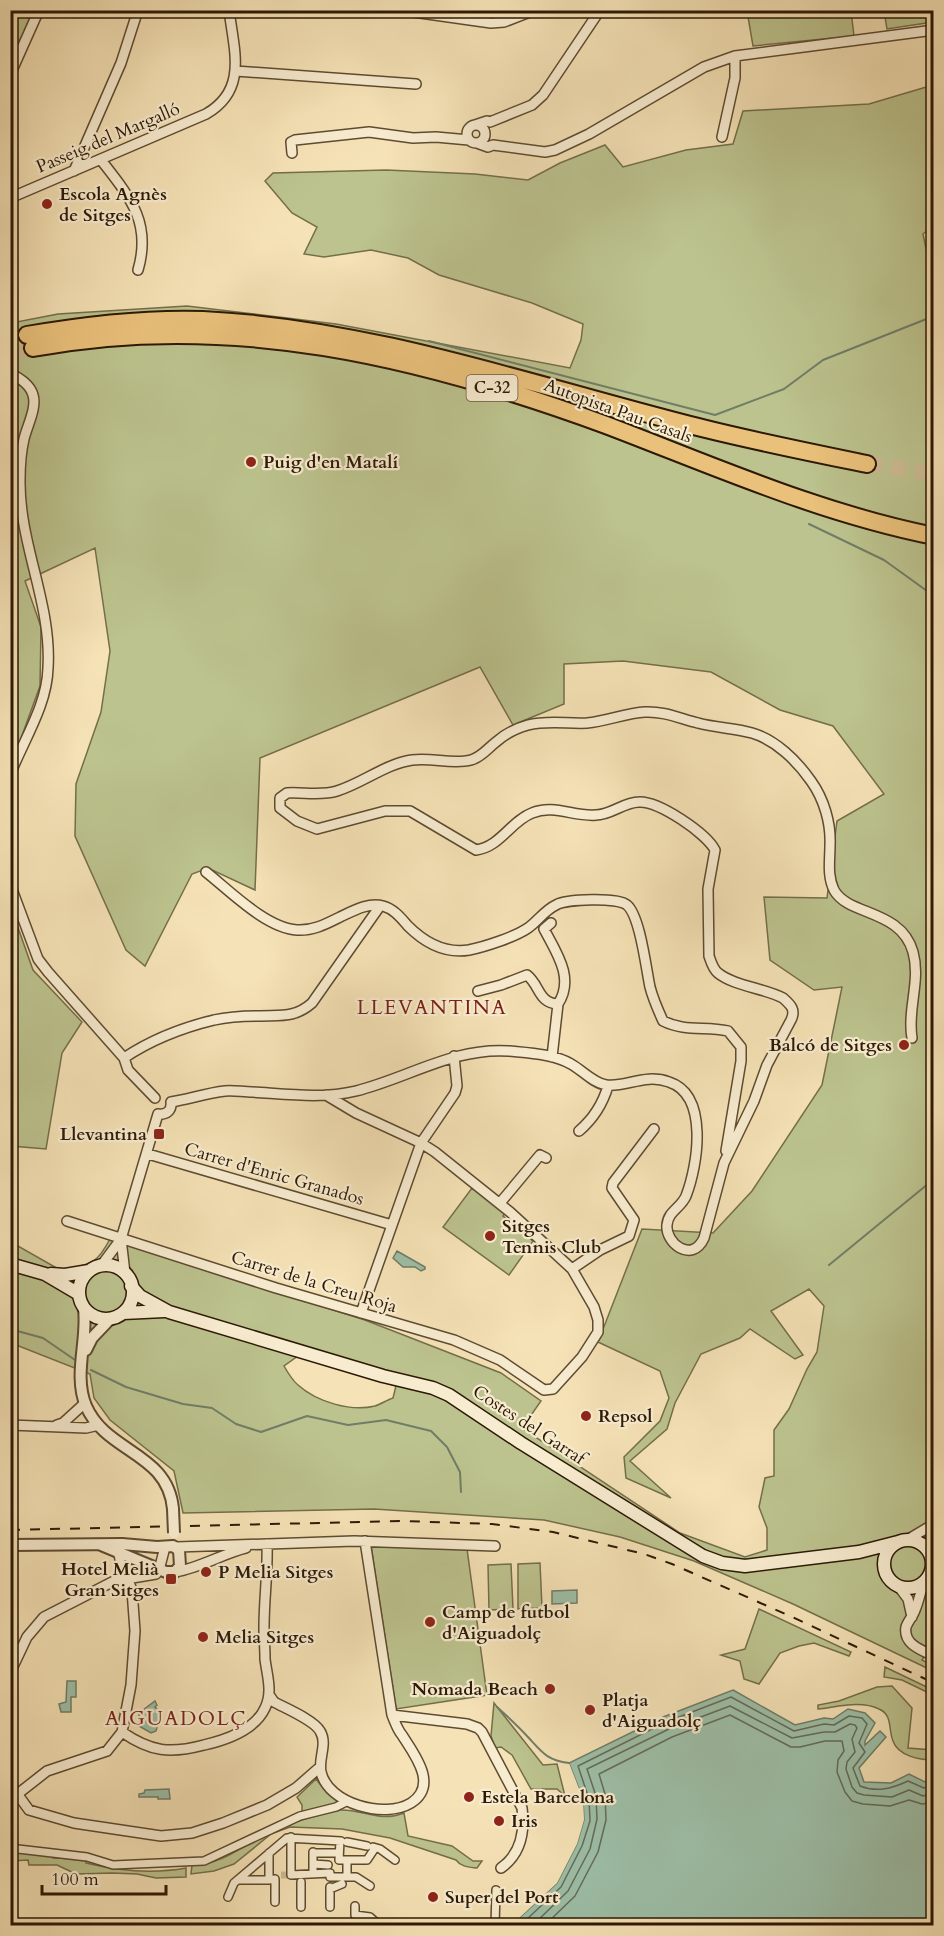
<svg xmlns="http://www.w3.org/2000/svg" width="944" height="1936" font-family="Cardo,serif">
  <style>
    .green { fill: #bcc38e; stroke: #746e4a; stroke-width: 1.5; fill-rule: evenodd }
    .water { fill: #9dbfa8; stroke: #707d67; stroke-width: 1.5 }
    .pier { fill: #f5e2b6 }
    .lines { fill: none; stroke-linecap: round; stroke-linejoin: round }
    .shore { stroke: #646c56; stroke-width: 1.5 }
    .stream { stroke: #707d67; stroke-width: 2 }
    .pedestrian-tunnel { stroke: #cdba93; stroke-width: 7; stroke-dasharray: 7 3.5; stroke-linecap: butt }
    .motorway-tunnel { stroke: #cdba93; stroke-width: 16; stroke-dasharray: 16 8; stroke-linecap: butt }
    .pedestrian-casing { stroke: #5e4b31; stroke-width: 10 }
    .minor-casing { stroke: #5e4b31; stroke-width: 12 }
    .tertiary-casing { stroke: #5e4b31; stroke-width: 14 }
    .secondary-casing { stroke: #2c1905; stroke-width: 15 }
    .motorway-casing { stroke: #2c1905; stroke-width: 20 }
    .pedestrian { stroke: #f8ecd0; stroke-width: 7 }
    .minor { stroke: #f8ecd0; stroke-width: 9 }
    .tertiary { stroke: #f8ecd0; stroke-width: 10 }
    .secondary { stroke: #f8ecd0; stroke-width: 12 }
    .motorway { stroke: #eac17b; stroke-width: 16 }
    .rail { stroke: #2c1905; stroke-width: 2; stroke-dasharray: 10 10; stroke-linecap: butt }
    .tertiary-bridge-casing { stroke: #5e4b31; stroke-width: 14; stroke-linecap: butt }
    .tertiary-bridge { stroke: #f8ecd0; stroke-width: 10 }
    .poi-dot { fill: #8f2418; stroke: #f8ecd0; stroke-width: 2 }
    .labels { text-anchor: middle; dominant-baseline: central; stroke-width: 4.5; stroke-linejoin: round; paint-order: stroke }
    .shield { fill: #f8ecd0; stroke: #695842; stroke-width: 1.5 }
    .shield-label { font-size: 16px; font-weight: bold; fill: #2c1905 }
    .street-label { font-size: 18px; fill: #2c1905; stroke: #f8ecd0 }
    .poi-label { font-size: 18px; font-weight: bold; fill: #2c1905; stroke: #f8ecd0; text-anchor: start }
    .neighbourhood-label { font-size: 20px; letter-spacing: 1.5px; fill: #7a1f14; stroke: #f8ecd0 }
  </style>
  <rect width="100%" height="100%" fill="#f5e2b6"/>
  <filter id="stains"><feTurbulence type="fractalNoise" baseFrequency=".00333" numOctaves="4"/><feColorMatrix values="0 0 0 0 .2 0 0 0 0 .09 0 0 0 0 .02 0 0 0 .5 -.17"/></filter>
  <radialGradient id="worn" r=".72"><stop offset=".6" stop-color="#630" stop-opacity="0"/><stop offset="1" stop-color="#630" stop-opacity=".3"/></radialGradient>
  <path class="green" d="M11,10L33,11L11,61L10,11Z
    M747,11H851L854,36L753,46Z
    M884,11H933V22L887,29Z
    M933,85V226L923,234L929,263L934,267V1650L929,1649L922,1660L933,1666V1671L793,1604L694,1561L620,1537L544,1520L374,1509L183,1513L174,1471L110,1420L94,1398L90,1374L11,1343V1242L60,1270C90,1264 95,1267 110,1239L365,1320L501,1373L541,1401L522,1428L680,1533L745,1557L767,1550V1528L759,1507L765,1478L774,1476V1430L789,1409L807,1369L817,1352L824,1306L809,1289L771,1311L803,1355L795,1359L750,1329L740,1338L701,1354L675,1403L667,1429L630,1461L671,1498L626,1478L624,1457L660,1421L669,1398L660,1371L598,1342L642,1229L713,1233L752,1191L822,1085L842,987L814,990L770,960L764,897L827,898L837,821L884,794L833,726L780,710L711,672L623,661L564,664V704L513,725L480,667L260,758L255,890L208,868L192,874L145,966L126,950L75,836L76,784L101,712L110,651L95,548L25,581L41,627L40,686L11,766V323L58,314L187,306L336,324L570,368L581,340L583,324L532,303L439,275L408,258L371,250L324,257L304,254L317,227L292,213L265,181L273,173L386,170L475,174L528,180L560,163L605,145L623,167L686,150L733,144L743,111L869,104ZM298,1356L396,1386L393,1398C387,1400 381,1404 375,1406C351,1412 317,1402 298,1385C292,1380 288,1373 284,1366Z
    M10,905L33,970L82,1022L62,1053L46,1149L11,1146Z
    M472,1188L505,1213L503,1216L533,1241L509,1275L443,1227Z
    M371,1546L467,1549L487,1695L396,1709Z
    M540,1563L542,1608L518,1609V1564Z
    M511,1564L513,1609L489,1610L488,1565Z
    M759,1609L851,1652L849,1656L814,1643L799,1646L780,1653L759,1684L744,1679L740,1661L721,1655L745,1649Z
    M885,1667L933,1690V1695L902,1680L884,1677Z
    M892,1686L912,1708L908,1748L933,1750V1760C920,1760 898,1756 893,1741C888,1729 893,1715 879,1709C861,1700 837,1707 818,1709V1705L839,1701L877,1687Z
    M494,1703L543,1765L557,1764L565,1796L557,1789H531L512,1755L501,1747L495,1748L491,1736Z
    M316,1779L327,1793L340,1803L302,1813V1805L297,1797Z
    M340,1810C363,1809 379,1823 404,1813L408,1836L452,1846L473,1861H482L477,1868C469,1867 461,1867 456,1860L390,1838L342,1829L290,1827L271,1834L234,1864L214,1871L191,1874L192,1865C223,1866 249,1840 277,1829C297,1820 318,1815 340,1810Z
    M18,1852L50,1854L53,1858L85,1859L86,1863C119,1871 153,1874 186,1868V1877L156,1878L137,1874L112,1873L76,1874L57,1865H29L28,1860L11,1861V1853Z"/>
  <path class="water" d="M397,1251L425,1267V1269L421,1271L415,1267H403L393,1258Z
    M577,1590V1603L552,1604V1591Z
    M67,1681H76V1697H71V1712H61L59,1704L66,1702Z
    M733,1690L795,1725L824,1718L833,1719L848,1709L865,1713L875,1723L865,1741V1745L880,1731L886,1737L859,1768L864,1782L891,1783L909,1774L925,1782L933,1777V1925L518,1926V1919L557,1883L577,1844L584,1820L583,1799L569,1763L663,1717Z
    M155,1701L157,1705L155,1707L159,1711V1720L156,1731L151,1733L139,1726V1713Z
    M169,1789L170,1799H158V1797H139V1794L144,1793L145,1790Z
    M352,1921V1926L91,1925Z"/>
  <path class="pier" d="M569,1763L583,1799L584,1820L577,1844L557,1883L519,1918L518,1925L515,1926L516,1917L554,1881L574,1843L581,1820L580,1800L566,1764Z"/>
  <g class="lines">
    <path class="shore" d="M524,1926L525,1921L561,1887L582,1846L590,1821L589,1799L578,1766L666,1722L731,1697L794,1731L824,1724L834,1725L849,1716L862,1718L867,1724L859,1743L865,1752L853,1768L860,1786C877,1793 893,1788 908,1781L924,1788L934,1784
      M532,1926L568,1891L590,1849L597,1819L596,1796L587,1769L669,1729L730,1706L792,1738L824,1732H835L850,1724L855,1725L857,1728L852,1739L855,1752L847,1762L846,1769L852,1787L857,1793L864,1795L892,1797L909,1790L923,1796L934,1793
      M544,1926L575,1896L598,1852L606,1820L605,1794L599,1774L672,1737L730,1715L791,1747H800L825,1741H842L844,1751L838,1760L837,1772L845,1792L852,1801L863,1804L890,1806L909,1800L922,1804L934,1803"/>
    <path class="stream" d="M429,341L715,415L784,389L823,360L934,316
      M10,412L16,398
      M809,524L884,560L934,596
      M829,1265L934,1179
      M10,1329L43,1338L75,1360
      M91,1370L126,1387L183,1404L212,1408L236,1424L261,1432L307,1416L348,1425L386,1420L431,1431L447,1447L460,1472L461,1492
      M497,1707C507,1716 518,1726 527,1736C542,1752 546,1760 569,1763"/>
    <path class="pedestrian-tunnel" d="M281,1875H290"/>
    <path class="motorway-tunnel" d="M10,339L27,335
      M10,353L33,348
      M867,464L934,473"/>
    <defs>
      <path id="pedestrian" d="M291,1837V1875L330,1873V1877H356L370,1886
        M340,1841L339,1860H367L375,1848
        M347,1842L367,1846
        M373,1847L380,1849L395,1860
        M10,1850L18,1849L87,1857L113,1865L204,1861L300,1816L336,1807L348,1801
        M313,1852V1873
        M269,1853V1880L275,1879V1902
        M313,1853H339
        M347,1860V1877
        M313,1864L328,1865
        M238,1880H269
        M301,1882V1907
        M330,1887V1907
        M330,1889L342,1884
        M228,1897L234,1883L287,1838L341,1841
        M355,1906V1915L370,1917L380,1926
        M495,1926L496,1890"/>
      <path id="minor" d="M399,10L491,23L504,22L535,10
        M236,71L416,84
        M10,75L39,10
        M467 134a9 9 0 1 1 18 0a9 9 0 1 1-18 0Z
        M475,125L487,121L490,122L532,105L543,95L600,10
        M722,137L735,78V56
        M477,143L488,147L493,145L545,152L555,150L589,134L704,67L735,56L934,30
        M292,153L291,142L295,140L369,132L413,138L436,137L469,140
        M101,160C129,196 152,222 138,270
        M74,171L121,63L138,10
        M10,198L206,114C248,90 234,51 229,10
        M10,373C19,378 30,384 33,395C37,408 27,426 24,439C21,452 20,466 20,480C19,544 52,604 48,668C47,706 23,741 10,775
        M206,872C230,891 266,928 297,930C313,931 326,924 340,917C353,911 368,902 383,906C394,909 401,918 408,926C424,942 444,954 469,950C484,947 515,937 528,928C538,921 545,910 556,905C566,899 618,897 627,905C640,916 646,968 650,987C653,999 658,1010 663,1021C685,1032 705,1026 728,1031L741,1047V1061L726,1151
        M10,884L38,959L48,972L124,1058L128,1070L155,1098
        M551,923L544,929C556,952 575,978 558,1004L552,1057
        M478,991L501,985L527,975C540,985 538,1003 558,1004
        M124,1058C151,1040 181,1028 214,1020C228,1017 245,1016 260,1016C281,1015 295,1018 312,1003L380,906
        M171,1102C189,1099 207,1093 225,1091C233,1090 243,1092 252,1092C286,1094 323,1099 356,1091C408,1078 454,1047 509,1051C529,1053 554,1054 571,1064C582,1070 593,1083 606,1085C625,1088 645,1073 669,1082C709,1095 698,1165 686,1196C681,1208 668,1211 667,1225C665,1243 692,1264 704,1238L724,1163L754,1101L767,1065L791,1020C796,1010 791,1005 783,998C764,988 734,986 718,973C713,969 711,962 709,956L708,889L715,850C706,833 659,801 639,802C624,802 611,815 596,815C574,817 554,804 532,813C511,821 500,847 476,850L410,811H385L317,829L297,821L280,808V798L287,793C304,792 321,796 337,791C363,783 385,764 412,760C432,757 452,765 471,760C482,757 488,748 496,742C505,734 517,728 528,725C547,720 568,724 587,723C607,721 626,713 645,712C664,711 681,719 698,723C716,728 735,728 752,733C776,740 797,761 811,781C824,799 831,823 830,845C830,860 827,876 834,890C848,916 901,909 913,952C921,981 907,1009 912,1038
        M158,1114C166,1115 172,1111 171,1102
        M579,1131C593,1119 603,1103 608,1086
        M148,1154L392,1225
        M500,1203L540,1155L546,1158
        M67,1221L276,1288L454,1340L500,1360L544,1390L553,1389L582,1357L598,1332V1320L594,1307L572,1269L510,1212L435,1152L421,1143L356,1113L326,1095
        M121,1239L125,1273
        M101,1266L121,1239L158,1114
        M572,1269L600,1250L629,1236L634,1220L612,1188L613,1183L654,1129
        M361,1313L421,1143L455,1093L457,1086L454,1056
        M10,1425L86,1428L99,1425
        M57,1425L63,1423L85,1403
        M907,1540L934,1524
        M177,1547L354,1541L495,1546
        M117,1550C123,1560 118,1569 123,1579
        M929,1552L930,1540L934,1528
        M175,1572C200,1568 222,1554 246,1548
        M924,1583C920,1592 919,1601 915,1610C913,1616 908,1621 906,1627C903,1644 921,1650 934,1656
        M899,1587L908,1599L912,1617
        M10,1673L27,1637L44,1617L114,1581L156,1574L159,1570L165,1547
        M270,1696L274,1702C285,1708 314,1720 320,1731C328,1744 318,1758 321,1772C328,1804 385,1819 411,1803C439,1785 414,1754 402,1735C397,1729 395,1722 392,1715L365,1541
        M392,1715L467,1724L478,1728L482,1732L522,1808C525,1831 521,1854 501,1868
        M122,1732C151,1752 170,1754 204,1745C226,1740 255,1730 265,1708C273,1692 267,1676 265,1659C265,1648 264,1637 264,1627C264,1599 268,1572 267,1544
        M18,1795L29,1810L74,1823L161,1836L192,1833L223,1823L267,1805L296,1788L320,1767
        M10,1800L47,1771L107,1751L122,1732L131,1685L135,1631L132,1590L130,1585L123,1579"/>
      <path id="tertiary" d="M84,1309C88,1340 73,1375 86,1406C106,1453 168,1452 173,1509
        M86,1350L92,1338L110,1319
        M10,1545L122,1544L157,1547L173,1546L179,1550L180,1566L175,1572H166L101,1545"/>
      <path id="secondary" d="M10,1264L45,1274L79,1294
        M79 1292a27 27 0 1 1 54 0a27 27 0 1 1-54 0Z
        M51,1274L65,1275L89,1271
        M131,1286L140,1296L169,1312L383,1376L433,1388L449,1395L521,1443L703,1556L722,1563L745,1566L859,1552L898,1542
        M123,1313L164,1311
        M884 1564a24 24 0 1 1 48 0a24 24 0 1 1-48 0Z"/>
      <path id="motorway" d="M27,335C85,325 143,318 203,320C370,328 529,384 690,425C748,440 808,452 867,464
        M33,348C230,311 421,357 606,425C714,466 819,513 934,536"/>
    </defs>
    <use href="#pedestrian" class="pedestrian-casing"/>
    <use href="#minor" class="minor-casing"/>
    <use href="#tertiary" class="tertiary-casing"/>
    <use href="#secondary" class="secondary-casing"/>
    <use href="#motorway" class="motorway-casing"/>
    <use href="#pedestrian" class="pedestrian"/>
    <use href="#minor" class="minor"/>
    <use href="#tertiary" class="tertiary"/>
    <use href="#secondary" class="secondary"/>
    <use href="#motorway" class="motorway"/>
    <path class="rail" d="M10,1530L404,1521L492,1524L553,1532L644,1554L672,1564L790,1616L934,1683"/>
    <defs>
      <path id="tertiary-bridge" d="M173,1509L174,1533"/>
    </defs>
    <use href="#tertiary-bridge" class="tertiary-bridge-casing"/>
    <use href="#tertiary-bridge" class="tertiary-bridge"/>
  </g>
  <g class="poi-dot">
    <circle cx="47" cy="204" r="6"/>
    <circle cx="251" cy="462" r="6"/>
    <circle cx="904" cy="1045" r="6"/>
    <rect x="153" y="1128" width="12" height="12" rx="3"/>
    <circle cx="490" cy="1236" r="6"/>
    <circle cx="586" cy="1416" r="6"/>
    <circle cx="206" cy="1572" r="6"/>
    <rect x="165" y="1573" width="12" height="12" rx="3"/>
    <circle cx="430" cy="1622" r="6"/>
    <circle cx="203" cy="1637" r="6"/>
    <circle cx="550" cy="1689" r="6"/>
    <circle cx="590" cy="1710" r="6"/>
    <circle cx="469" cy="1797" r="6"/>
    <circle cx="499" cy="1821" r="6"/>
    <circle cx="433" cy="1897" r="6"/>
  </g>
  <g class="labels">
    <rect class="shield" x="466.5" y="375" width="51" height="26" rx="4.5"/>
    <g class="shield-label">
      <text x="492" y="388">C-32</text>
    </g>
    <g class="street-label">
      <text transform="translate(108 138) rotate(-23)">Passeig del Margalló</text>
      <text transform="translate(618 411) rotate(20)">Autopista Pau Casals</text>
      <text transform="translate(274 1174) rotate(16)">Carrer d'Enric Granados</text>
      <text transform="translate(314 1282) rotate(17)">Carrer de la Creu Roja</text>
      <text transform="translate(529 1425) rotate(33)">Costes del Garraf</text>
    </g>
    <g class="poi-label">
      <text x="59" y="194">Escola Agnès<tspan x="59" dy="21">de Sitges</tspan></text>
      <text x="263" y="462">Puig d'en Matalí</text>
      <text x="892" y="1045" text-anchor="end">Balcó de Sitges</text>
      <text x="147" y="1134" text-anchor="end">Llevantina</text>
      <text x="502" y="1226">Sitges<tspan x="502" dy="21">Tennis Club</tspan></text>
      <text x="598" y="1416">Repsol</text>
      <text x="159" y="1569" text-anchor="end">Hotel Melià<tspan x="159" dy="21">Gran Sitges</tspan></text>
      <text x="218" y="1572">P Melia Sitges</text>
      <text x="442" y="1612">Camp de futbol<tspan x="442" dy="21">d'Aiguadolç</tspan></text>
      <text x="215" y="1637">Melia Sitges</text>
      <text x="538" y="1689" text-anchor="end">Nomada Beach</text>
      <text x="602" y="1700">Platja<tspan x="602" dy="21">d'Aiguadolç</tspan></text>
      <text x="481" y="1797">Estela Barcelona</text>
      <text x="511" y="1821">Iris</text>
      <text x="445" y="1897">Super del Port</text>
    </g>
    <g class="neighbourhood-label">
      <text x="432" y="1007">LLEVANTINA</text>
      <text x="176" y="1718">AIGUADOLÇ</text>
    </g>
  </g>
  <rect width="944" height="1936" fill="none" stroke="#f5e2b6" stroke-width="36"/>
  <rect x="12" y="12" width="920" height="1912" fill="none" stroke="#2c1905" stroke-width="3"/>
  <rect x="18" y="18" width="908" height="1900" fill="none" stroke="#2c1905" stroke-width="1.5"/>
  <path d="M42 1885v9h124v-9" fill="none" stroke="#2c1905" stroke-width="3"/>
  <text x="51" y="1885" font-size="18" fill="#2c1905" stroke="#f8ecd0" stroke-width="4.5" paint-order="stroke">100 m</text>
  <rect width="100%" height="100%" filter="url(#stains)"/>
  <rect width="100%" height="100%" fill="url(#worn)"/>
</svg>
